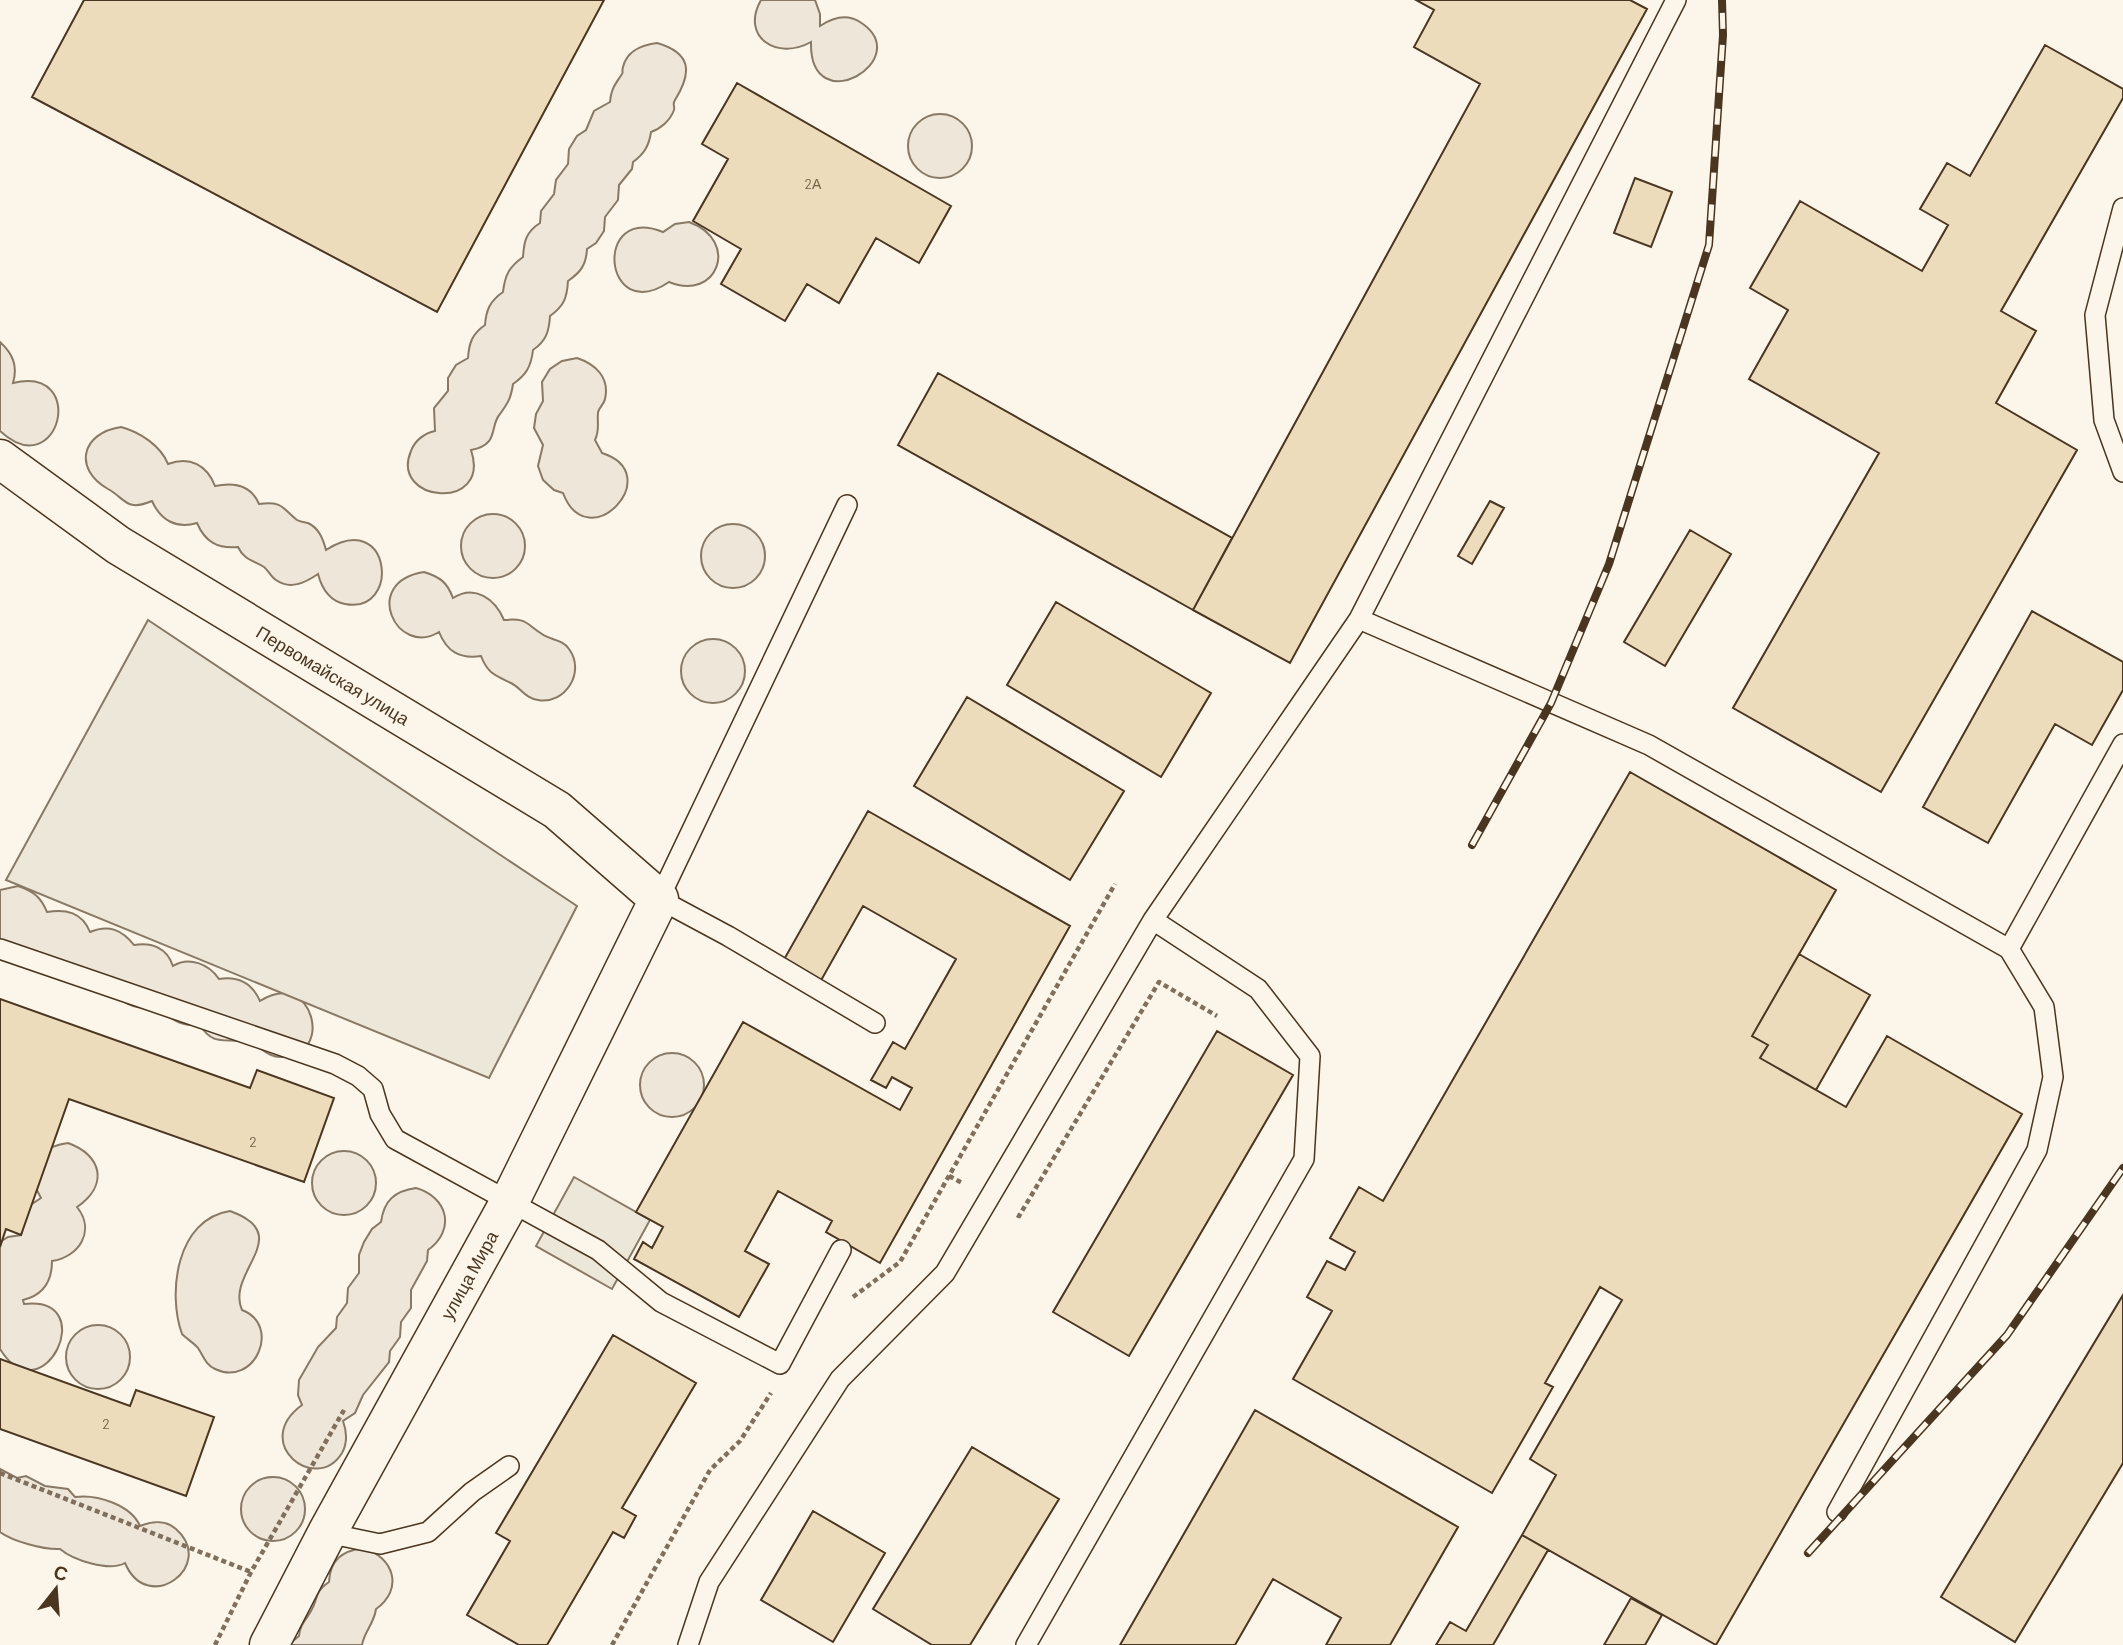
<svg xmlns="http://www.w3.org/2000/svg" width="2123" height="1645" font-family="Barlow,sans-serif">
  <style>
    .green { fill: #ede6d9; stroke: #887966; stroke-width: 2 }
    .parking { fill: #ede7d9; stroke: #887966; stroke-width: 2 }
    .building { fill: #ecdcbc; stroke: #4a3520; stroke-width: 2 }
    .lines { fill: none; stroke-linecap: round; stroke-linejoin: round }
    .service-casing { stroke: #4a3520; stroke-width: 22 }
    .secondary-casing { stroke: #4a3520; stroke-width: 41 }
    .path { stroke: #7f6f5c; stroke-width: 4.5; stroke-dasharray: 5 3.5; stroke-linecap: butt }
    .service { stroke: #fbf6e9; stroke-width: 19 }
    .secondary { stroke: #fbf6e9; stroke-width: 38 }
    .rail-casing { stroke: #4a3520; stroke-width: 8 }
    .rail { stroke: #fbf6e9; stroke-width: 5; stroke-dasharray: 16; stroke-linecap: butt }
    .labels { text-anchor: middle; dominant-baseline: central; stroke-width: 5; stroke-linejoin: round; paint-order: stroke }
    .number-label { font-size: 14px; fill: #725f47 }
    .street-label { font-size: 18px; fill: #4a3520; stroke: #fbf6e9 }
  </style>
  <rect width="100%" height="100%" fill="#fbf6e9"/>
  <path class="green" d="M761,0H815L820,14V26C832,18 846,13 860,22C918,59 809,123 811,42C777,61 740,37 761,0Z
    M657,43C692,53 692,73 675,100C672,105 675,105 674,110C670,121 660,129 651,132C649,146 644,154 633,162L632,169L619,185L618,200L605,217L604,231L596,243L587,249C586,265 581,272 568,281C567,298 564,306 550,316C549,332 546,341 533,350C531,367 526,375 513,384C511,398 508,403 500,414C489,426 500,445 471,450C492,512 389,503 411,451C415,440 425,433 435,431L434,408L448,391V378L456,365L468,358C469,343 472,334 485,325C486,310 490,301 503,292C505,275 509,267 523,257C524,241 526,232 540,223L541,211L554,194L556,180L568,164L569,149L577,136L586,130L594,111L610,102C611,90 614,86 620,77C625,70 621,75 623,67C627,50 642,45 657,43Z
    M908 146a32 32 0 1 1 64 0a32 32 0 1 1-64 0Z
    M689,222C741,241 717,302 669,282C603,327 592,203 663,232L675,224Z
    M0,342C13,354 18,366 13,383C89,365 59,486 0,431Z
    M577,358C595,364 610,377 605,399C604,404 598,409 598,413C597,423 600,430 595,440L602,453C668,474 588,559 563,493L554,490L543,480L538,466L543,445L534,428L536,414L543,401L542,382L550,369L562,361Z
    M121,427C140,432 161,446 168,464C190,456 207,465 215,486C234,482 251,485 259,504C283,501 282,508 297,520C300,522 305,522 308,523C319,528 323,539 326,550C392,508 401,615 345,604C329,601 322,589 318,574C305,583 290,590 276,580C271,577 268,570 264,567C253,560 244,560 238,547C218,549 205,542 197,523C177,529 161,521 152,501C126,512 126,499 108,489C73,469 81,433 121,427Z
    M461 546a32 32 0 1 1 64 0a32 32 0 1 1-64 0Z
    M701 556a32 32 0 1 1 64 0a32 32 0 1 1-64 0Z
    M424,572C440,577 447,582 453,598C475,584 495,599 504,620C527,618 525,623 542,634C550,640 562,639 569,649C586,672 565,705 538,700C525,698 521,688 511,683C495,675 488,674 481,656C460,659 447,652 439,632C397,658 360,582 424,572Z
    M681 671a32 32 0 1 1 64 0a32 32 0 1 1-64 0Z
    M18,886C33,891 41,897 47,912C66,909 82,912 90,932C109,924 122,930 134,945C152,942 167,948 173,966C189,956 209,964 219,979C238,976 252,983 260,1001C314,967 335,1058 281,1057C266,1057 260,1045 247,1042C227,1037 214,1048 200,1025C179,1027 171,1018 155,1007C137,1009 128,1007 116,994L0,948V890Z
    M640 1085a32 32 0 1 1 64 0a32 32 0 1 1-64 0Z
    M68,1143C102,1155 109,1185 77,1207C96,1231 79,1257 52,1261C52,1281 44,1295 23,1300L24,1304C102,1295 43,1418 0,1349V1242L8,1237L21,1235L29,1206L41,1198L32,1181C40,1157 40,1147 68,1143Z
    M312 1183a32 32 0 1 1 64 0a32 32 0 1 1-64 0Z
    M416,1188C448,1197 456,1230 428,1250L427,1261L411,1290V1308L401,1322L400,1337L390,1351L389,1362L363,1395L355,1413L343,1421C347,1432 348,1442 342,1453C316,1495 250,1443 302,1405L298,1395L299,1380L318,1347L336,1328L337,1317L347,1303L348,1288L359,1273V1255L364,1242L372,1229L381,1222C384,1200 395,1191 416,1188Z
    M230,1211C297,1235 225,1272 242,1310C282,1325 255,1388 215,1369C205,1364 204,1357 198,1348C195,1344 187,1339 182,1334C167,1292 177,1219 230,1211Z
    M66 1357a32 32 0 1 1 64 0a32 32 0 1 1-64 0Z
    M0,1469L17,1478L26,1476L45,1486L68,1489L75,1497C97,1494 131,1505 140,1526C152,1521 166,1520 176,1529C217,1565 148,1617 125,1563C109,1572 73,1560 60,1549C44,1550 12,1541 0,1532Z
    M241 1509a32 32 0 1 1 64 0a32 32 0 1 1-64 0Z
    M363,1548C394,1557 404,1589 376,1609C374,1624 364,1632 362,1645H288L299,1636C300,1624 306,1620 311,1611C319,1598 313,1593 329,1582C330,1560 342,1551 363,1548Z"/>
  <path class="parking" d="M148,620L577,906L489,1078L6,880Z
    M574,1177L650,1220L612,1289L536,1246Z"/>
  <path class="building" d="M84,0H604L437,312L32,97Z
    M1416,0H1630L1647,9L1290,663L1193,610L1480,84L1414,47L1434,10Z
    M2045,45L2123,89V98L2001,311L2036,331L1996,403L2077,450L1881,792L1733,708L1879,453L1749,379L1788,310L1750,288L1800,201L1922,271L1948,225L1920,209L1947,163L1970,176Z
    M737,83L951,206L919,263L876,238L839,303L807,284L785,321L721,284L741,249L693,221L728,159L702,144Z
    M1635,178L1672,192L1651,247L1614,233Z
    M938,373L1232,538L1193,610L898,445Z
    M1490,501L1504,508L1472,564L1458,556Z
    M1690,530L1731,554L1665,666L1624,642Z
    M1056,602L1211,693L1161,777L1007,685Z
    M2032,611L2123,662V690L2092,745L2055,724L1988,843L1923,807Z
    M967,697L1124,791L1070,880L914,786Z
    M1630,772L1836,890L1752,1036L1768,1045L1760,1058L1846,1107L1887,1036L2022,1114L1716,1645L1522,1535L1556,1475L1530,1459L1622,1300L1600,1287L1545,1383L1553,1387L1492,1493L1293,1379L1332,1311L1307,1297L1327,1261L1345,1270L1355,1252L1330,1238L1359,1187L1383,1201Z
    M868,811L1070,926L880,1263L826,1232L832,1221L778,1191L745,1251L769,1264L739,1317L634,1259L643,1242L652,1248L663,1227L636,1212L743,1022L900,1110L912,1088L892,1077L886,1088L871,1080L893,1042L905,1049L956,959L863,906L819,984L782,963Z
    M1799,954L1870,995L1816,1090L1760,1058L1768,1045L1752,1036Z
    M0,999L250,1088L257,1070L334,1098L304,1182L69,1099L21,1235L6,1229L0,1247Z
    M1217,1031L1293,1075L1129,1356L1053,1312Z
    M2123,1295V1463L2015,1642L1941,1597Z
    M613,1335L696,1383L622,1508L636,1516L624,1538L613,1532L547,1645H519L467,1615L510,1541L496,1533Z
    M0,1359L130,1406L136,1390L214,1417L186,1496L0,1429Z
    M1255,1410L1458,1527L1390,1645H1326L1341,1618L1273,1579L1235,1645H1120Z
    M972,1447L1059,1499L970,1645H932L873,1609Z
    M813,1511L885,1553L833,1642L761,1600Z
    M1522,1535L1548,1550L1493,1645H1436L1450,1622L1466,1631Z
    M1631,1598L1662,1615L1645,1645H1604Z"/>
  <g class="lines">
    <defs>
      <path id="service" d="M2123,208L2095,315L2104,420L2123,472
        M847,505L659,899L728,936L875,1023
        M1359,619L1649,745L2009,949L2044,1007L2053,1077L2037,1150L1837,1512
        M0,949L335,1064L358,1076L373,1089L380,1114L395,1139L598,1250L661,1302L780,1364L841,1250
        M2009,949L2123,744
        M327,1533L380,1544L428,1532L472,1492L509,1466
        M688,1645L709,1582L840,1379L945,1273L1153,920L1359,619L1676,0
        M1026,1645L1304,1159L1310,1056L1258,989L1153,920"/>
      <path id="secondary" d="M0,459L118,545L557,810L659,899L509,1203L327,1533L269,1645"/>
    </defs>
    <use href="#service" class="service-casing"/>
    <use href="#secondary" class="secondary-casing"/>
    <path class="path" d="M949,1176L964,1184
      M1017,1215L1019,1216L1159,982L1217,1016
      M853,1297L900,1262L1115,884
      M0,1473L251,1572
      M215,1645L251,1572L344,1410
      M612,1645L710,1470L740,1441L771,1393"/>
    <use href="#service" class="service"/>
    <use href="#secondary" class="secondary"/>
    <defs>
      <path id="rail" d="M1472,845L1551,703L1609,564L1709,245L1723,35L1722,0
        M1808,1553L2007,1335L2123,1168"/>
    </defs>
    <use href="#rail" class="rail-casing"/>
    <use href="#rail" class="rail"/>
  </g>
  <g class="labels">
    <g class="number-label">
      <text x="813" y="183">2А</text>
      <text x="253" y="1141">2</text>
      <text x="106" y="1423">2</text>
    </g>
    <g class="street-label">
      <text transform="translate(333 675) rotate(31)">Первомайская улица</text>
      <text transform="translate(469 1275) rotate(-61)">улица Мира</text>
    </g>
  </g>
  <g transform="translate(56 1589) rotate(17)" stroke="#fbf6e9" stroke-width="5" paint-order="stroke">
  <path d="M0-5L12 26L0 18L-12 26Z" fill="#4a3520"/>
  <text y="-10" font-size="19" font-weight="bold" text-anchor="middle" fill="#4a3520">С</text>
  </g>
</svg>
